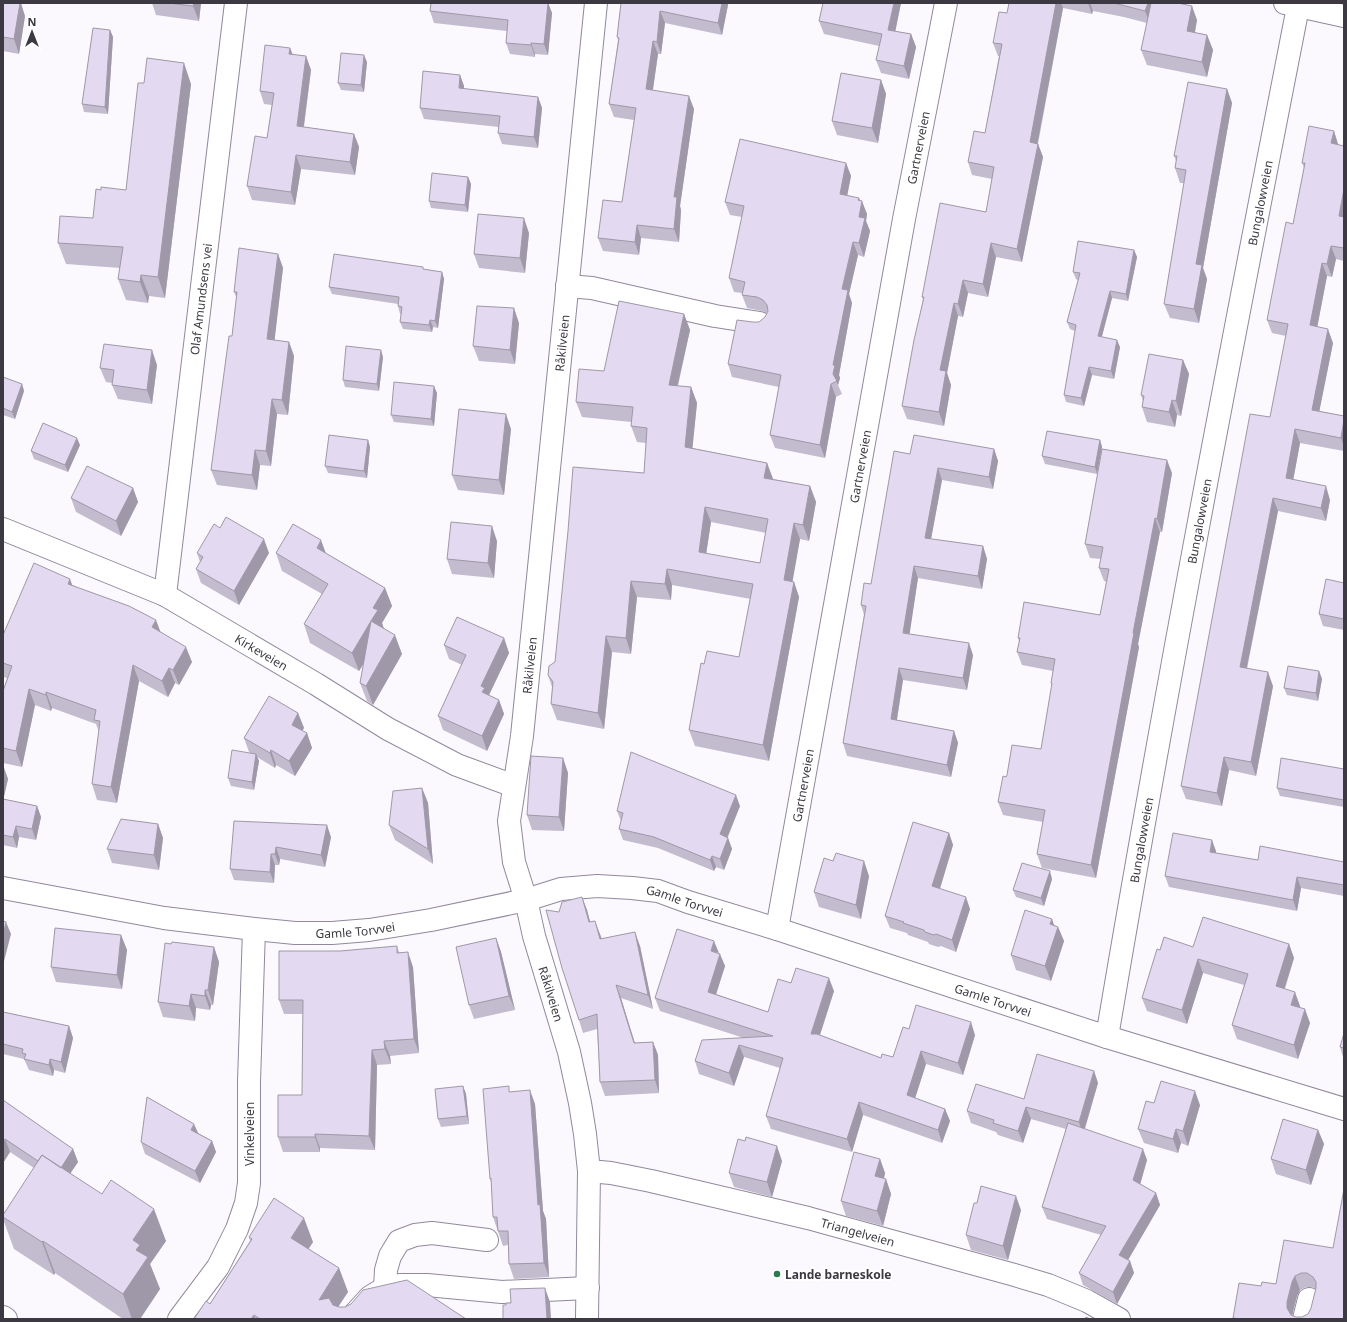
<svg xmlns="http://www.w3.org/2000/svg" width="1347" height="1322" font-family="'Noto Sans',sans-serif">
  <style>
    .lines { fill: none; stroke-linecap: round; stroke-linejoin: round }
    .minor-casing { stroke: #91889d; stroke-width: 24 }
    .major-casing { stroke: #91889d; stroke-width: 24 }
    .minor { stroke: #fff; stroke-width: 22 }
    .major { stroke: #fff; stroke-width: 22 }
    .wall { fill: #c3bbce; fill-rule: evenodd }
    .shaded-wall { fill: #9f98a8 }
    .building { fill: #e3d9f0; stroke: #9f98a8; fill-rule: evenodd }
    .poi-dot { fill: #2a7b4c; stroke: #fff; stroke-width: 1.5 }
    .labels { text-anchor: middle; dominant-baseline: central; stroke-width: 4; stroke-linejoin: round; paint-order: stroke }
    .street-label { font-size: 12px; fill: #3d3942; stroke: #fff }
    .poi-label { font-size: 12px; font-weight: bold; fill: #3d3942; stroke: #fff; text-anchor: start }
  </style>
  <rect width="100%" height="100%" fill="#fbf9fe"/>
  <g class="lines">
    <defs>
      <g id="minor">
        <path d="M1285,3L1344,16"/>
        <path d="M567,286L592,288L715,316L760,323"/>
        <path id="s1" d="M3,529L165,595L316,684L388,729L457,765L514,786"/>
        <path id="s2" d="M165,595L236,3"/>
        <path id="s3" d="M3,888L164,918L254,929L295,933H332L369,930L431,920L526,900L561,889L597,886L632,888L658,891L688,902L777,929L1107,1037L1344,1109"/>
        <path id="s4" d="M777,929L904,219L946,3"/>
        <path id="s5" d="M1107,1037C1165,692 1231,349 1298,7"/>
        <path id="s6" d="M589,1171L611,1173L651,1181L808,1218L1011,1274L1048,1285L1087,1301L1119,1319"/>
        <path d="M385,1288L386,1270L390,1256L399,1241L415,1235L432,1233L487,1240"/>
        <path d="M179,1319L218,1267L237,1229L246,1203L249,1183V1082L254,929"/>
        <path d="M350,1319L370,1297L385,1288L400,1285H427L502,1292L588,1288"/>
        <path id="s7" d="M587,1319L589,1171L585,1134L580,1103L569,1052L534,936L526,900L514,862L509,821L522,736L596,3"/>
        <path d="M1304,1319L1309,1299"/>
      </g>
      <path id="major" d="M3,1317L6,1319"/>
    </defs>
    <use href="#minor" class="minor-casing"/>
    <use href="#major" class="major-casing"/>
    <use href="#minor" class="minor"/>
    <use href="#major" class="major"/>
  </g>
  <path class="wall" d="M3,3L25,16L19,54L3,51Z
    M152,3H201L199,21L156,15Z
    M431,3H548L552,13L548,55L535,54V57L510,54L506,43L507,31L434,23L430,11Z
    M621,3L728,5L722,35L665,23L661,54H658L653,90L694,109L680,206L681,210L679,242L641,238L639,255L603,251L598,238L622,202L634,120L614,117L609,104L618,40L617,37Z
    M823,3H901L895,31L911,34L916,47L909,79L881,73L876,60L879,46L824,34L819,21Z
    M1009,3H1178L1197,20L1195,33L1207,35L1213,50L1207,77L1147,65L1141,50L1147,23L1124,17L1093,11L1092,14L1063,8L1038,144L1043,157L1022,262L996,257L988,297L968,293L963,317L958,316L947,373L951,385L944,426L907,419L902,406L923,299L922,297L986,212L992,179L972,175L968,162L985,133L999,56H998L993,43L1007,13Z
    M110,30L113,37L108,114L84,112L82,104Z
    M290,48L293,55L306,56L311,70L304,127L354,134L359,147L355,175L301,169L295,205L252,200L247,186L267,138L272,105L264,104L260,91Z
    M367,62L364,92L341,90L338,83Z
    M460,75L464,86V89L538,97L542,108L538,148L502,144L498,133L499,127L424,119L420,108Z
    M881,80L886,94L878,143L837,135L832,121Z
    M144,83L191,84L165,298L149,296L148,303L126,300L118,279L120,268L66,264L58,243L93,218L101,190H126Z
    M1227,89L1232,103L1203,268L1207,279L1199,323L1170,318L1164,304L1184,183H1180L1175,168L1176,161L1174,156Z
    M1334,131L1338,145L1344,146V261L1336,259L1332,277L1327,276L1317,327L1333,343L1319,411L1344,416V451L1300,443L1293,480L1330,500L1326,521L1278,511L1247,669L1273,686L1256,776L1229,770L1222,806L1186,799L1181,786L1270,417L1286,336L1272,333L1267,320L1293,224L1304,168L1302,163Z
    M846,163L851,176L847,195L860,200L867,214L866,221L870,231L864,257L858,255L849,294L852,303L839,375L840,378L838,385L842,394L836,397L825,458L775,448L770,435L779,387L732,377L728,364L753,322H759L765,317L767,313L762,311L747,308L742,295V293L734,292L729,278L742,217L730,215L725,202Z
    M468,177L471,184L468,212L431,208L429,201Z
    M529,233L525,273L479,268L474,254Z
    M1134,250L1137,257L1128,301L1112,298L1102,337L1120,347L1114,379L1092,375L1084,406L1066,402L1064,395L1075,331L1070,329L1067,322L1078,280L1076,279L1073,272Z
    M278,254L283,268L274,340L289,342L294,356L288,415L277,414L271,466L260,465L257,490L217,485L211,470L232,336L237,299L234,292Z
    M424,270L442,272L444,279L438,328L433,327L432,332L403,329L400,322L402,314H400L398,306V304L332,294L329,287Z
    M684,314L690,330L678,386L691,387L697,403L692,448L767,463L773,479L810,486L816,502L809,541L800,539L792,581L794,582L799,597L769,761L695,746L689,730L704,664L739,657L751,599L672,585L671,600L637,597L631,654L612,652L604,729L557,720L551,704L552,687L548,675L555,662L644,473L646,443L637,442L631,426V422L582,417L576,402L604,371ZM711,522L766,533L760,563L706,554Z
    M519,323L515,364L479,361L473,346Z
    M383,357L379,391L345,387L343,380Z
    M1183,360L1189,374L1181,416L1177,415L1175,427L1147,422L1142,407L1143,401L1141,395Z
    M157,365L152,404L118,399L112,385V383L106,382L100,368Z
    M3,377L22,384L24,391L15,419L3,415Z
    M437,393L434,426L394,422L391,415Z
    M511,429L504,495L458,490L452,475Z
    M368,440L370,447L367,478L328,473L325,466Z
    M1100,440L1102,447L1097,474L1045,464L1042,456Z
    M80,445L68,472L34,459L31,451Z
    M994,449L998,461L993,489L942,480L931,539L983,546L987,559L982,589L918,578L909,634L973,655L967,690L903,680L897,720L954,731L958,743L951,777L847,756L843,743L864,615L861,605L871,584L910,454Z
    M1172,473L1162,532H1160L1138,644L1139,647L1096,878L1042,868L1037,854L1043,822L1003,815L998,802L1006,777L1041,749L1052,686L1051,683L1053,671L1022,665L1017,652L1019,642L1018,638L1100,615L1107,582L1104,581L1099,568L1101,559L1090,558L1085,544Z
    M133,488L138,502L121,536L76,512L71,498Z
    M497,541L494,578L452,574L447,559Z
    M197,553H269L239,605L201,583L196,569L200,562Z
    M276,553H326L385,588L392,606L382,623L384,629L402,654L373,705L367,701L360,683L364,663L359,671L310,643L304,624L322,594L282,571Z
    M1344,583V630L1323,626L1319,614Z
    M73,585L160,632L192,662L179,685L175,683L168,697L139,681L117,803L97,800L92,784L99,732L96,724L52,708L51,711L35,705L22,767L3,763V691L7,678L3,677V635Z
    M504,638L509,653L489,695L499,700L504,714L487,751L443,730L438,716L462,665L449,659L444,645Z
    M1319,671L1322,679L1318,701L1287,695L1284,688Z
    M298,713L304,728L302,731L307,733L312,748L295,776L276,765L275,768L257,757L259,761L254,790L231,786L228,778L251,753L249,752L244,738Z
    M563,758L568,773L564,831L532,830L527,815Z
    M3,768H4L8,779L3,799L37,806L41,817L36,840L19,837L17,848L3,845Z
    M1344,769V807L1280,796L1277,788Z
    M422,788L428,803L433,864L395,840L389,825Z
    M740,806L728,837V838L732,849L724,870L716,867L714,871L658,848L623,840L619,829L621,821L617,811Z
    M234,821L331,837L325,867L280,859L279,865H275L274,883L234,880L230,869Z
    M158,824L163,838L159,870L112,863L107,849Z
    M949,833L953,845L940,889L970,909L956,952L941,946L938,947L929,944L928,942L908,935L907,933L890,928L885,916Z
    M1216,851V853L1258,860L1344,862V896L1301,888L1297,911L1169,887L1165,876Z
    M869,876L861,919L819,907L814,892Z
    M1052,879L1044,906L1016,897L1013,890Z
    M582,897L587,910L590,922L600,934L602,939L640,946L653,1009L621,998L634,1043L653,1042L658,1055L659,1093L605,1096L600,1082L597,1029L583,1033L579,1020L559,912Z
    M1052,919L1054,925L1058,927L1064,941L1051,981L1016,970L1011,955Z
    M121,935L127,950L122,989L56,982L51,967Z
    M496,938L501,952L515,1010L474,1019L469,1005Z
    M171,944L214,947L219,962L213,1005H211L210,1010L196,1008L195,1021L163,1017L158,1002Z
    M1289,944L1294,958L1285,989L1300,1006V1007L1310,1023L1298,1059L1237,1039L1232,1025L1244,985L1203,973L1187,1024L1147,1011L1142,998L1160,950L1193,947Z
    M397,946L399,952L413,967L419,1053L390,1056L391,1064L377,1065L375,1150L320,1148V1152H283L278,1137L302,1095L303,1014H284L279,1000L340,951Z
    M719,953L725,966L716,994L768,1012L791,983L834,991L820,1035L881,1058L893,1057L909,1029L975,1035L963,1075L926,1064L915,1098L945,1109L950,1121L942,1143L863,1115L852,1152L771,1129L766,1116L780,1068L744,1057L734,1086L699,1074L695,1061L744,1038L660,1011L655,998Z
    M3,1010L4,1012L69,1026L73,1038L65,1073L54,1070L53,1076L29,1070L24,1059L3,1054Z
    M1344,1033V1063L1343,1059V1057L1340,1047Z
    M1094,1071L1098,1083L1085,1129L1147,1160L1140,1184L1156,1193L1160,1205L1128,1260L1130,1261L1134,1273L1117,1304L1083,1285L1079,1273L1101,1235L1047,1219L1042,1207L1066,1129L1031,1119L1023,1143L998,1135L996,1132L971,1123L967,1111L1024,1099Z
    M463,1086L466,1094L469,1124L441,1127L438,1119Z
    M511,1092L535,1104L543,1211L546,1219L549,1277L514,1279L509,1264L508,1245L503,1246L493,1217L492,1184L490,1179Z
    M3,1100L73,1149L78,1162L70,1174L166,1241L150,1264L160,1289L140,1319H123L55,1273L54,1275L14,1249L3,1219V1215L34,1168L10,1152L3,1163Z
    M1154,1103L1200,1105L1188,1146L1181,1143L1178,1153L1144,1143L1138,1129Z
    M1318,1130L1324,1144L1311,1185L1276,1174L1271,1159Z
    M198,1133L212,1141L216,1152L200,1183L145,1154L141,1142Z
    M880,1159L885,1173L884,1179H886L891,1194L883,1226L846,1216L841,1201Z
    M782,1161L772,1197L734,1187L729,1173Z
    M977,1203L1021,1210L1008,1260L971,1250L966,1235Z
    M249,1237L313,1242L308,1249L339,1268L348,1292L338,1307H339L466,1319H194L210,1304L250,1241Z
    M1333,1248L1344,1319H1234L1233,1318L1261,1286L1276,1284ZM1306,1287H1312L1316,1289L1311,1308L1308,1314L1302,1317H1296L1292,1315L1297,1296L1300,1290Z"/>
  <path class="shaded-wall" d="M20,3H21L25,16L19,54L14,39Z
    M194,3H201L199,21L193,6Z
    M548,3L552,13L548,55L544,44Z
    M722,3H728V5L722,35L718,23Z
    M894,3H901L893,43L888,30Z
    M1056,3H1061L1063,8L1035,156L1030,142Z
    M1088,3H1090L1093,11L1092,14Z
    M1148,3H1156L1150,24L1145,11Z
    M1192,6L1197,20L1192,46L1187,31Z
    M660,11L665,23L661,54L657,42Z
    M110,30L113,37L108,114L105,107Z
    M911,34L916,47L909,79L904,66Z
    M1207,35L1213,50L1207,77L1202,62Z
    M653,41L658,54L651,102L646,89Z
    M531,43L535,54V57L531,45Z
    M290,48L295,61L289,54Z
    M364,55L367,62L364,92L361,85Z
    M306,56L311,70L302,139L297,126Z
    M184,63L191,84L165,298L158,277Z
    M460,75L464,86L463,100L459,88Z
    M881,80L886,94L878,143L872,128Z
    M1227,89L1232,103L1203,268L1207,279L1199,323L1194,309L1196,264Z
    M689,96L694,109L680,206L681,210L679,242L674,229V197Z
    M538,97L542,108L538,148L534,137Z
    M1334,131L1338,144L1336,157L1331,143Z
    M354,134L359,147L355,175L350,162Z
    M1038,144L1043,157L1022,262L1017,249Z
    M296,155L301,169L295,205L291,192Z
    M846,163L851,176L845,207L840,194Z
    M468,177L471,184L468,212L465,205Z
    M1344,189V227L1339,216Z
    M859,198L862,205V201L867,214L866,221L870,231L864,257L859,243L858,200Z
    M524,218L529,233L525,273L520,258Z
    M637,225L641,238L639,255L635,242Z
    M853,242L858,255L849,294L852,303L839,375L840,378L838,385L833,374V365L842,289Z
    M991,243L996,257L988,297L983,284Z
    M1331,246L1336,259L1332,277L1327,264Z
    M1134,250L1137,257L1128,301L1126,294Z
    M278,254L283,268L273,354L267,339Z
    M1322,263L1327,276L1315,339L1310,325Z
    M442,272L444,279L438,328L435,321Z
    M141,275L149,296L148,303L140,282Z
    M963,280L968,293L963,317L958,304Z
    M1110,291L1112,298L1100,343L1098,336Z
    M954,303L958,316L947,373L951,385L944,426L939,412L940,370Z
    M514,308L519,323L515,364L510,350Z
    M684,314L690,330L674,401L669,385Z
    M430,320L433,327L432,332L429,325Z
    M1328,329L1333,343L1317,423L1312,410Z
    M1117,340L1120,347L1114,379L1111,371Z
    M289,342L294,356L288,415L282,400Z
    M152,350L157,365L152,404L147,390Z
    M381,350L383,357L379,391L377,384Z
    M1183,360L1189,374L1181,416L1176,401Z
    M1089,367L1092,375L1084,406L1081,398Z
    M22,384L24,391L15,419L12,412Z
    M831,384L836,397L825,458L820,445Z
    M434,386L437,393L434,426L431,419Z
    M691,387L697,403L691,463L685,447Z
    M272,399L277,414L271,466L266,451Z
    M1172,400L1177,415L1175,427L1169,412Z
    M506,414L511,429L504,495L499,480Z
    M1344,420V447L1341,438Z
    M1295,429L1300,443L1291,492L1286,478Z
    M77,438L80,445L68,472L65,465Z
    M368,440L370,447L367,478L364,471Z
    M1100,440L1102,447L1097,474L1095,467Z
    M994,449L998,461L993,489L989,477Z
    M255,450L260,465L257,490L252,475Z
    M1167,460L1172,473L1162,532L1157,519Z
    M767,463L773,479L770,494L764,478Z
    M938,468L942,480L929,550L925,538Z
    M810,486L816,502L809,541L803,525Z
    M1326,486L1330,500L1326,521L1321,508Z
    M133,488L138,502L121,536L116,521Z
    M1273,498L1278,511L1244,681L1240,667Z
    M705,507L711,522L704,568L699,552Z
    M1155,518L1160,532L1138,644L1139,647L1096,878L1091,865L1133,633Z
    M794,523L800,539L790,596L784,580Z
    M492,526L497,541L494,578L488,563Z
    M264,539L269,553L239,605L234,591Z
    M321,540L328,559L317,548Z
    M983,546L987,559L982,589L978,576Z
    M914,566L918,578L908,645L903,633Z
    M667,569L672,585L671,600L665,584Z
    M70,579L76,595L68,584Z
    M631,581L637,597L631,654L626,638Z
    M794,582L799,597L769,761L763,745Z
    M385,588L392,606L382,623L384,629L371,621L373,608Z
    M156,620L162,636L152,627Z
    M371,621L378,640L359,671L352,653Z
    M395,635L402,654L373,705L366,686Z
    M606,636L612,652L604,729L598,713Z
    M504,638L509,653L488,697L482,692L481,686Z
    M969,643L973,655L967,690L963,678Z
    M186,647L192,662L179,685L173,670Z
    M133,665L139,681L117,803L111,787Z
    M169,668L175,683L168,697L162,681Z
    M899,668L903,680L895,731L891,719Z
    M1319,671L1322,679L1318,701L1316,693Z
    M1268,672L1273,686L1256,776L1251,762Z
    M29,689L35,705L22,767L16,751Z
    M46,692L52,708L51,711L46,695Z
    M499,700L504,714L487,751L482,736Z
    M298,713L304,728L297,739L292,725Z
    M954,731L958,743L951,777L947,765Z
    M307,733L312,748L295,776L289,761Z
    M271,750L276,765L275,768L270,753Z
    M256,754L259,761L254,790L252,782Z
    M1224,757L1229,770L1222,806L1217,793Z
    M563,758L568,773L564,831L559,817Z
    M4,768L8,779L3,801V772Z
    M422,788L428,803L433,864L428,849Z
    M736,795L740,806L724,845L720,834Z
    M37,806L41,817L36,840L32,829Z
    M158,824L163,838L159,870L154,855Z
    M327,825L331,837L325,867L321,855Z
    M16,826L19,837L17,848L13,837Z
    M949,833L953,845L937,898L932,886Z
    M728,838L732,849L724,870L720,859Z
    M1212,840L1216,851L1214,862L1210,852Z
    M276,847L280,859L279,865L275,854Z
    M271,854L275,865L274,883L270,872Z
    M712,856L716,867L714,871L710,860Z
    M864,861L869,876L861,919L856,905Z
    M1050,871L1052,879L1044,906L1041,898Z
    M1297,877L1301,888L1297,911L1293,900Z
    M582,897L587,910L594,936L589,922Z
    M966,897L970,909L956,952L952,940Z
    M1052,919L1056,932L1058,927L1064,941L1051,981L1045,966L1050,924Z
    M595,921L600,934L605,953L600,939Z
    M6,922L11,934L3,965V935Z
    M635,932L640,946L653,1009L648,995Z
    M121,935L127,950L122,989L117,975Z
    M496,938L501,952L515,1010L509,996Z
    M714,941L719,953L711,951Z
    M1289,944L1294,958L1281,999L1276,986Z
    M214,947L219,962L213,1005L208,990Z
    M408,952L413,967L419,1053L414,1039Z
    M720,954L725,966L713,1004L708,992Z
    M1198,959L1203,973L1187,1024L1182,1010Z
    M829,978L834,991L816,1047L811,1034Z
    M616,985L621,998L639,1056L634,1043Z
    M205,990L211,1005L210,1010L205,996Z
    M1295,992L1300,1006L1296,1018L1291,1005Z
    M191,994L196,1008L195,1021L189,1006Z
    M1305,1009L1310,1023L1298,1059L1294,1045Z
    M971,1022L975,1035L963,1075L958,1063Z
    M69,1026L73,1038L65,1073L61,1062Z
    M384,1041L390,1056L391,1064L385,1049Z
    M653,1042L658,1055L659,1093L655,1080Z
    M739,1045L744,1057L734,1086L729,1073Z
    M372,1050L377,1065L375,1150L369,1136Z
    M921,1051L926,1064L912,1108L907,1095Z
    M50,1059L54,1070L53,1076L49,1065Z
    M1094,1071L1098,1083L1083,1134L1079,1122Z
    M463,1086L466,1094L469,1124L467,1116Z
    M530,1090L535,1104L543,1211L546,1219L549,1277L544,1263L538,1205Z
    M1195,1091L1200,1105L1188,1146L1183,1131Z
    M859,1102L863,1115L852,1152L847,1139Z
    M1026,1107L1031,1119L1023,1143L1018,1131Z
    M945,1109L950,1121L942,1143L938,1130Z
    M194,1124L199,1135L191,1130Z
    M1176,1129L1181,1143L1178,1153L1173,1139Z
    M1318,1130L1324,1144L1311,1185L1306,1170Z
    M315,1134L320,1148V1152L315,1137Z
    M5,1139L10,1152L3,1163V1143Z
    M212,1141L216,1152L200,1183L195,1171Z
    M777,1146L782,1161L772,1197L767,1182Z
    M73,1149L78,1162L61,1187L56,1174Z
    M1143,1149L1147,1160L1138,1192L1133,1180Z
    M880,1159L885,1173L881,1191L875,1176Z
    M886,1179L891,1194L883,1226L877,1211Z
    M1156,1193L1160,1205L1124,1267L1119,1255Z
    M1016,1196L1021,1210L1008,1260L1003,1246Z
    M154,1209L166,1241L150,1264L160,1289L140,1319H132L123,1294L133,1240Z
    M304,1218L313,1242L300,1262L291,1238Z
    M43,1241L55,1273L54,1275L42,1242Z
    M1130,1261L1134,1273L1117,1304L1113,1292Z
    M339,1268L348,1292L330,1319L319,1300Z
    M1295,1276L1300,1290L1297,1296L1292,1316L1287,1308V1302L1292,1282Z
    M545,1288L550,1302L551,1319H547Z
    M254,1315L255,1319H251Z"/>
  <path class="building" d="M3,3H20L14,39L3,37Z
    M168,3H194L193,6Z
    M431,3H548L544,44L531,43V45L506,43L508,20L430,11Z
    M621,3H722L718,23L660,11L657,42L653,41L646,89L689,96L674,197H677L674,229L637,225L635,242L598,238L603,200L622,202L636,108L609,104L619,38L617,37Z
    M823,3H894L888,30L911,34L904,66L876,60L882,34L819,21Z
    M1009,3H1056L1030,142L1038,144L1017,249L991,243L983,284L963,280L958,304L954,303L940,370L946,371L939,412L902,406L914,340L924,297H922L940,203L986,212L994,167L968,162L974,131L985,133L1002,44L993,43L999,12L1007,13Z
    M1114,3H1148L1145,11Z
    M1151,3H1178L1192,6L1187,31L1207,35L1202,62L1141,50Z
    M93,28L110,30L105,107L82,104Z
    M265,45L290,48L289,54L306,56L297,126L354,134L350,162L296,155L291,192L247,186L255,136L267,138L274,93L260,91Z
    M341,53L364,55L361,85L338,83Z
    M147,58L184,63L158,277L141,275L140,282L118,279L123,247L58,243L60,216L93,218L96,189L101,190V187L126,190L138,83H144Z
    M423,71L460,75L459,88L538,97L534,137L498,133L500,116L420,108Z
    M841,73L881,80L872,128L832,121Z
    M1188,82L1227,89L1196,264L1202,265L1194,309L1164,304L1186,170L1175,168L1177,156H1174Z
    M1309,126L1334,131L1331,143L1344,146V189L1339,216L1344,217V248L1331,246L1327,264L1322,263L1310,325L1328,329L1312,410L1344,416V420L1341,438L1295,429L1286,478L1326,486L1321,508L1273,498L1240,667L1268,672L1251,762L1224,757L1217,793L1181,786L1250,414L1270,417L1288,324L1267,320L1286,222L1293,224L1305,163H1302Z
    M740,139L846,163L840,194L859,198L858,200L862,201L859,217L865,218L859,243L853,242L842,289L848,290L833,365H835L833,374L837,381L831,384L820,445L770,435L781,375L728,364L737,320L753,322H759L765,317L768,311L767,305L763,300L757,297L742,295L745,282L729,278L744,206L725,202Z
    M432,173L468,177L465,205L429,201Z
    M478,214L524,218L520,258L474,254Z
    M1078,241L1134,250L1126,294L1110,291L1098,336L1117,340L1111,371L1089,367L1081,398L1064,395L1076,325L1067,322L1080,273L1073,272Z
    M239,248L278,254L267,339L289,342L282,400L272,399L266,451L255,450L252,475L211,470L229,336H232L237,292H234Z
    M334,254L423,267V269L442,272L435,321L430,320L429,325L400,322L402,307L398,306L399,297L329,287Z
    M619,301L684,314L669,385L691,387L685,447L767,463L764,478L810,486L803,525L794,523L784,580L794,582L763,745L689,730L701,663L704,664L707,651L739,657L753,584L667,569L665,584L631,581L626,638L606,636L598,713L551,704L553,682L548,675L549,666L555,662L568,531L573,467L644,473L647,428L631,426L633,407L576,402L579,369L604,371ZM705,507L768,519L760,563L699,552Z
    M477,306L514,308L510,350L473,346Z
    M104,344L152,350L147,390L112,385L114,370L100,368Z
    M346,346L381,350L377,384L343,380Z
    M1149,354L1183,360L1176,401L1172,400L1169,412L1142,407L1144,396L1141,395Z
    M3,377L22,384L12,412L3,408Z
    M394,382L434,386L431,419L391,415Z
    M459,409L506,414L499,480L452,475Z
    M43,423L77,438L65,465L31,451Z
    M1047,431L1100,440L1095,467L1042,456Z
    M329,435L368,440L364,471L325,466Z
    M914,435L994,449L989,477L938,468L925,538L983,546L978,576L914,566L903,633L969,643L963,678L899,668L891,719L954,731L947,765L843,743L866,606L861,605L864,583L871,584L894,451L910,454Z
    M1102,449L1167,460L1157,519L1155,518L1133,633H1134L1091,865L1037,854L1045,810L998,802L1003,776L1006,777L1007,775L1012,745L1041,749L1052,683H1051L1055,659L1017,652L1020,638H1018L1024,602L1100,615L1109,569L1099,568L1103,547L1085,544Z
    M87,466L133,488L116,521L71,498Z
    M226,517L264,539L234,591L196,569L203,557L197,553L214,524L220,528Z
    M451,522L492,526L488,563L447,559Z
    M293,524L321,540L317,548L385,588L373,608L378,610L371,621L395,635L366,686L360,683L371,621L352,653L304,624L328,584L276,553Z
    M34,563L70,579L68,584L129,606L156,620L152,627L186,647L173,670L169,668L162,681L133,665L111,787L92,784L100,721L94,720L96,710L46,692V695L29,689L16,751L3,748V691L12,666L3,663V635Z
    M1326,579L1344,583V619L1319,614Z
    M457,617L504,638L481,686L485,688L482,692L499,700L482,736L438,716L466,655L444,645Z
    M1288,666L1319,671L1316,693L1284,688Z
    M269,696L298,713L292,725L307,733L289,761L271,750L270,753L244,738Z
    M232,750L256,754L252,782L228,778Z
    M631,752L736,795L720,834L728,838L720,859L712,856L710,860L654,837L619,829L623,813L617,811Z
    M531,756L563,758L559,817L527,815Z
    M1281,758L1344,769V800L1277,788Z
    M422,788L428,849L389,825L393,791Z
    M3,799L37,806L32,829L16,826L13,837L3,835Z
    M121,819L158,824L154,855L107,849Z
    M234,821L327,825L321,855L276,847L275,854H271L270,872L230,869Z
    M913,822L949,833L932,886L966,897L952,940L936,934L934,935L925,932L924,930L903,923L904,922L885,916Z
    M1173,833L1212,840L1210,852L1258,860L1260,846L1344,862V885L1297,877L1293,900L1165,876Z
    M836,853L864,861L856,905L814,892L824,858L833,861Z
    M1022,863L1050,871L1041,898L1013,890Z
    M582,897L589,922L595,921L600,939L635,932L648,995L616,985L634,1043L653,1042L655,1080L600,1082L597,1014L579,1020L562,968L546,910L559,912L562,902Z
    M1025,910L1052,919L1050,924L1058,927L1045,966L1011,955Z
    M1203,917L1289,944L1276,986L1295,992L1291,1005L1305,1009L1294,1045L1232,1025L1248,974L1198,959L1182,1010L1142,998L1157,949L1160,950L1164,937L1193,947Z
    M3,921L6,922L3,935Z
    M55,928L121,935L117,975L51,967Z
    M677,929L714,941L711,951L720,954L708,992L768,1012L778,979L791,983L796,968L829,978L811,1034H817L881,1058L882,1054L893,1057L903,1027L909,1029L916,1005L971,1022L958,1063L921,1051L907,1095L945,1109L938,1130L859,1102L847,1139L766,1116L783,1058L739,1045L729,1073L695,1061L702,1040L773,1036L655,998Z
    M496,938L509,996L469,1005L456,947Z
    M172,942L214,947L208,990H205V996L191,994L189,1006L158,1002L165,943L171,944Z
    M397,946V953L408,952L414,1039L384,1041L385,1049L372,1050L369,1136L315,1134V1137H278V1095H302L303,1000H279V951H340Z
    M3,1012L69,1026L61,1062L50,1059L49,1065L24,1059L26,1054L22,1053L23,1049L3,1044Z
    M1344,1033V1048L1340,1047Z
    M1037,1054L1094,1071L1079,1122L1026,1107L1018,1131L993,1123L994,1120L967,1111L976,1084L1024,1099Z
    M1161,1081L1195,1091L1183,1131L1176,1129L1173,1139L1138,1129L1146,1101L1154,1103Z
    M463,1086L467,1116L438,1119L435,1089Z
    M509,1086V1092L530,1090L538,1205L540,1204L544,1263L509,1264L508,1231H498L497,1217H493L491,1178L490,1179L483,1089Z
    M147,1097L194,1124L191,1130L212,1141L195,1171L141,1142Z
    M3,1100L73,1149L61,1168L42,1155L38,1161L5,1139L3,1143Z
    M1283,1119L1318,1130L1306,1170L1271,1159Z
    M1068,1123L1143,1149L1133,1180L1156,1193L1119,1255L1130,1261L1113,1292L1079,1273L1106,1226L1042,1207Z
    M746,1137L777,1146L767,1182L729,1173L738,1139L745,1141Z
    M854,1152L880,1159L875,1176L886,1179L877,1211L841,1201Z
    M42,1155L102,1194L111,1180L154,1209L133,1240L140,1245L136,1250L148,1257L123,1294L43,1241L42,1242L3,1217V1215Z
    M981,1186L1016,1196L1003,1246L966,1235L974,1203H977Z
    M1344,1189V1319H1240L1233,1318L1239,1283L1261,1286L1262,1282L1276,1284L1284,1240L1333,1248ZM1301,1273H1307L1313,1277L1316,1282V1288L1311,1308L1308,1314L1302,1317H1296L1291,1315L1287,1308V1302L1292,1282L1295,1276Z
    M274,1198L304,1218L291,1238L339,1268L319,1300L329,1298L333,1305L339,1307H345L351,1304L363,1290L407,1280L466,1319H260L254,1315L251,1319H194L206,1301L210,1304L252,1239L249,1237Z
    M545,1288L547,1319H503V1305H506V1303H511L510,1289Z
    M1086,1317L1090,1319H1085Z"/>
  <circle class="poi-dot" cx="777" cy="1274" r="4"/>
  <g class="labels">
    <g class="street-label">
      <text stroke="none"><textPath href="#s4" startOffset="794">Gartnerveien</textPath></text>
      <text stroke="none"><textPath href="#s5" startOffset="848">Bungalowveien</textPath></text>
      <text stroke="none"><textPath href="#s2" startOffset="298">Olaf Amundsens vei</textPath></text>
      <text stroke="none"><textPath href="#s7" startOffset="989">Råkilveien</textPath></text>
      <text stroke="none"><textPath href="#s4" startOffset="470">Gartnerveien</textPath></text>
      <text stroke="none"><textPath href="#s5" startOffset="524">Bungalowveien</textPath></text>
      <text stroke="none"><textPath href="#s1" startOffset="287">Kirkeveien</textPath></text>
      <text stroke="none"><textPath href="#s7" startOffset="665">Råkilveien</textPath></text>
      <text stroke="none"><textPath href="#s4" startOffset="146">Gartnerveien</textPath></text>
      <text stroke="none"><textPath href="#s5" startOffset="200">Bungalowveien</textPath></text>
      <text stroke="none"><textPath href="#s3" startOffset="692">Gamle Torvvei</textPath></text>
      <text stroke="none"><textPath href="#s3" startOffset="356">Gamle Torvvei</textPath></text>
      <text transform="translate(551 994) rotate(73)">Råkilveien</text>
      <text stroke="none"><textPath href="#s3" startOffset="1016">Gamle Torvvei</textPath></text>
      <text transform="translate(249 1134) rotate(-90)">Vinkelveien</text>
      <text stroke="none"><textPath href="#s6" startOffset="276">Triangelveien</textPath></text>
    </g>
    <g class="poi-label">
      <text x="785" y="1274">Lande barneskole</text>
    </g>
  </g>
  <rect width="1347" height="1322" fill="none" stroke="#3d3942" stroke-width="8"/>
  <g transform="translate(32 32)" stroke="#ffffff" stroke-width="3" paint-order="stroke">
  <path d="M0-3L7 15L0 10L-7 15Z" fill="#3d3942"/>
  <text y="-6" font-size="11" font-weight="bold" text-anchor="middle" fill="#3d3942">N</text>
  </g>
</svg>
